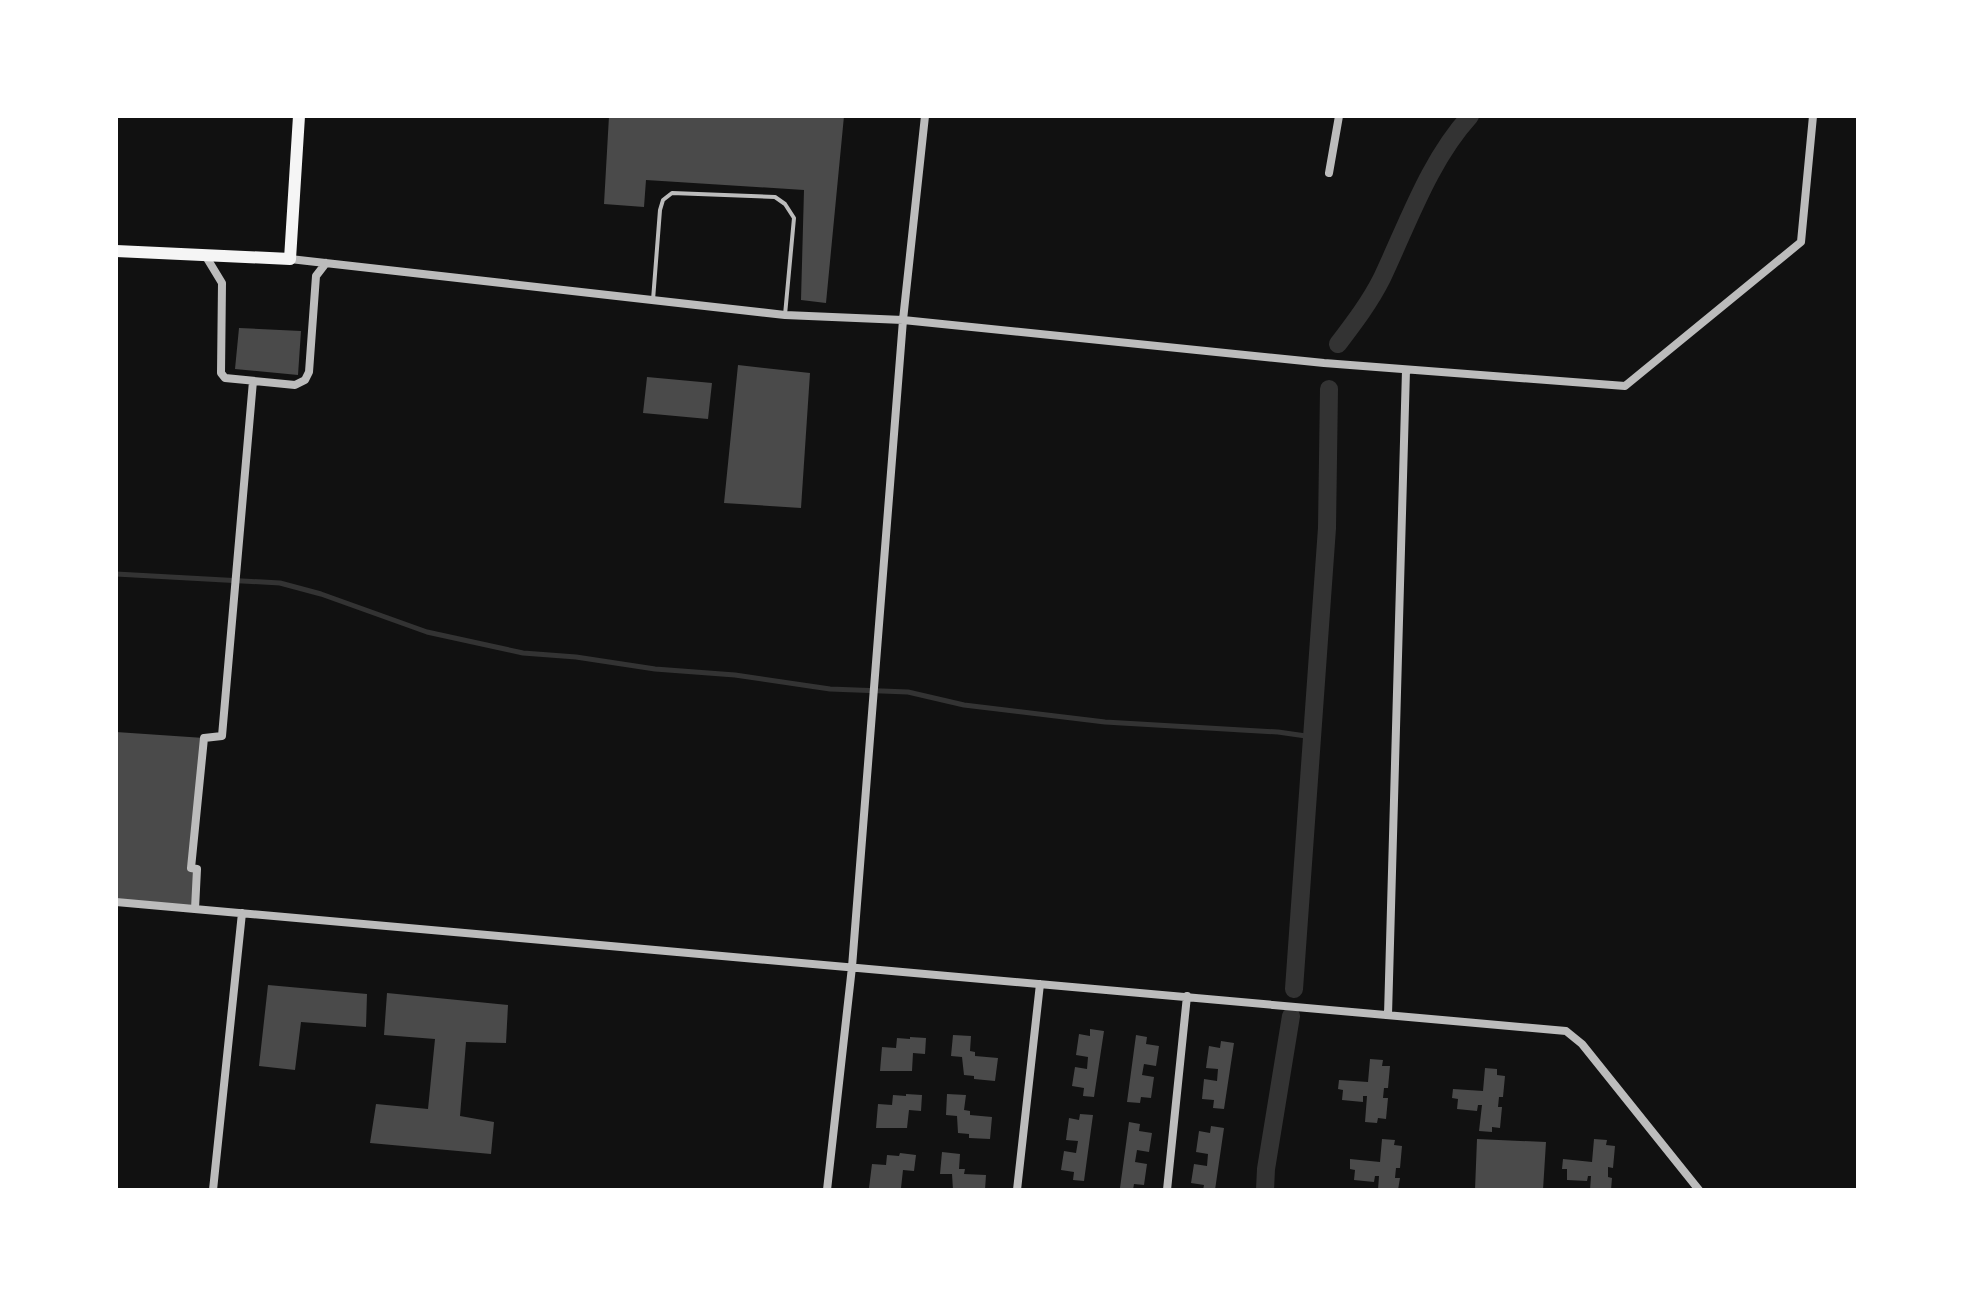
<svg xmlns="http://www.w3.org/2000/svg" width="1974" height="1306" font-family="Literata,serif">
  <style>
    .lines { fill: none; stroke-linecap: round; stroke-linejoin: round }
    .stream { stroke: #333; stroke-width: 5 }
    .canal { stroke: #333; stroke-width: 18 }
    .building { fill: #4a4a4a }
    .service { stroke: #bcbcbc; stroke-width: 4 }
    .minor { stroke: #bcbcbc; stroke-width: 8 }
    .secondary { stroke: #f5f5f5; stroke-width: 12 }
  </style>
  <rect width="100%" height="100%" fill="#111"/>
  <g class="lines">
    <path class="stream" d="M116,574L280,583L321,594L427,632L523,653L576,657L655,669L735,675L830,689L908,692L964,705L1105,722L1278,732L1313,737"/>
    <path class="canal" d="M1338,344C1354,323 1370,302 1382,278C1408,223 1429,161 1470,116
      M1294,989L1327,528L1329,389
      M1265,1190L1266,1169L1291,1016"/>
  </g>
  <path class="building" d="M609,116H844L826,303L801,300L804,190L646,180L644,207L604,204Z
    M239,328L301,331L298,375L235,369Z
    M738,365L810,373L801,508L724,503Z
    M647,377L712,383L708,419L643,413Z
    M116,732L204,738L191,868L197,869L195,909L116,902Z
    M268,985L367,994L366,1027L301,1022L295,1070L259,1066Z
    M387,993L508,1005L506,1043L466,1042L460,1116L494,1122L491,1154L370,1143L376,1104L428,1109L435,1039L384,1035Z
    M1090,1029L1104,1031L1094,1097L1083,1096L1084,1088L1072,1086L1075,1067L1087,1069L1088,1057L1076,1055L1079,1034L1090,1036Z
    M953,1035L971,1036L970,1051L975,1052V1056L998,1058L995,1081L974,1079V1076L964,1075L962,1057L951,1056Z
    M1136,1035L1147,1037L1146,1044L1159,1046L1156,1066L1144,1064L1142,1075L1154,1077L1151,1098L1141,1097L1140,1103L1127,1102Z
    M910,1037L926,1038L925,1054L913,1053L912,1071H880L882,1047L896,1048L897,1038L910,1039Z
    M1221,1041L1234,1043L1224,1109L1213,1108L1214,1100L1202,1099L1204,1079L1217,1081L1218,1069L1206,1068L1209,1046L1220,1048Z
    M1370,1059L1383,1060L1382,1066H1390L1388,1088H1384L1383,1098H1388L1386,1119L1378,1118L1377,1123L1365,1122L1367,1096H1363V1102L1342,1100L1343,1090L1338,1089L1339,1080L1368,1082Z
    M1485,1068L1497,1069V1075L1505,1076L1503,1097H1499L1498,1107H1502L1500,1128L1492,1127V1132L1479,1131L1482,1105H1478L1477,1111L1457,1109L1458,1099L1452,1098L1453,1089L1483,1091Z
    M906,1094L922,1095L921,1111L909,1110L907,1128H876L878,1104L892,1105L893,1095L906,1096Z
    M947,1094L966,1095L964,1110L970,1111V1115L992,1117L990,1139L969,1138V1134L958,1133L957,1116L946,1115Z
    M1080,1114L1093,1115L1084,1181L1073,1180L1074,1172L1061,1170L1064,1151L1076,1153L1078,1141L1066,1140L1069,1118L1079,1120Z
    M1129,1122L1140,1124L1139,1131L1152,1133L1149,1152L1137,1150L1135,1162L1147,1164L1144,1185L1134,1184L1133,1190L1120,1188Z
    M1211,1126L1224,1128L1215,1190H1203L1204,1185L1191,1183L1194,1164L1207,1166L1208,1154L1196,1152L1199,1131L1210,1133Z
    M1382,1139L1395,1140L1394,1145L1402,1146L1400,1168H1396L1395,1178H1400L1398,1190H1378L1379,1176H1375L1374,1182L1354,1180L1355,1170L1350,1169V1159L1380,1162Z
    M1477,1139L1546,1142L1543,1190H1475Z
    M1594,1139L1607,1140L1606,1145L1615,1146L1613,1168L1608,1167V1177L1612,1178L1611,1190H1590L1591,1176H1588L1587,1181L1567,1180V1169H1562L1563,1159L1592,1162Z
    M942,1152L960,1154L959,1169H965L964,1174L986,1175L985,1190H953L952,1174H940Z
    M900,1153L916,1155L914,1171L903,1170L901,1188H869L872,1164L886,1165L887,1155L899,1156Z"/>
  <g class="lines">
    <path class="service" d="M653,300L660,210L663,200L672,193L775,197L785,204L794,218L785,315"/>
    <path class="minor" d="M1329,173L1339,116
      M205,255L222,283L221,373L225,378L295,385L305,380L309,372L316,276L326,263
      M290,259L785,315L903,320L1324,363L1625,386L1801,242L1813,116
      M116,902L1566,1031L1582,1044L1699,1190
      M195,909L197,869L191,868L204,738L222,736L253,381
      M1388,1015L1406,370
      M213,1190L242,913
      M827,1190L852,967L903,320L925,116
      M1017,1190L1040,984
      M1167,1190L1187,996"/>
    <path class="secondary" d="M116,251L290,259L299,116"/>
  </g>
  <rect width="1974" height="1306" fill="none" stroke="#ffffff" stroke-width="236"/>
</svg>
